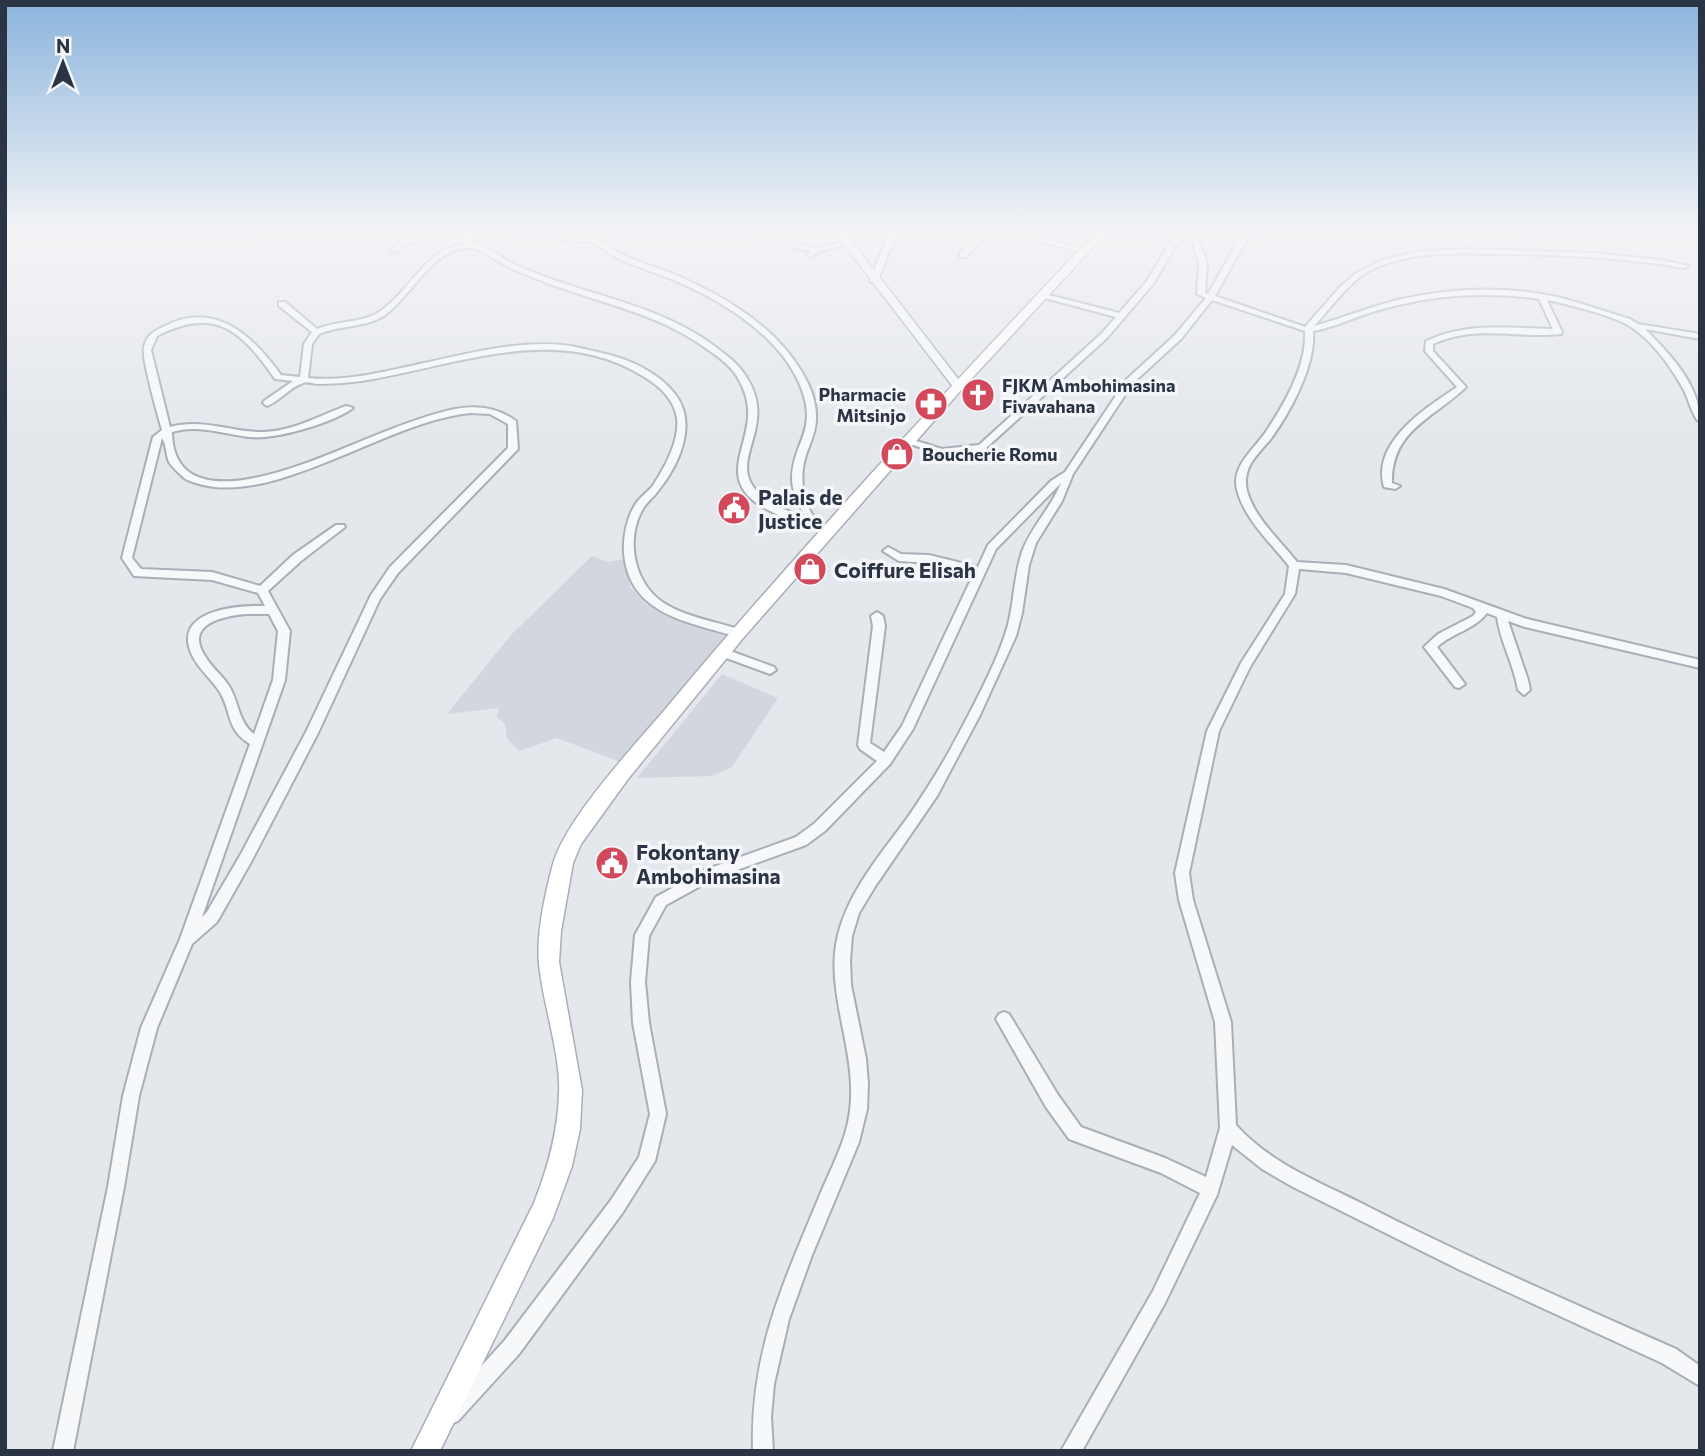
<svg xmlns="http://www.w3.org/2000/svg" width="1705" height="1456" font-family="Commissioner,sans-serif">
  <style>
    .built { fill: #d2d6de }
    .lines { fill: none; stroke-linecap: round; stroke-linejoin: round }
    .minor-casing { stroke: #a9aeb7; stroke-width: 4 }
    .tertiary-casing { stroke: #a9aeb7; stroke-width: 3 }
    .secondary-casing { stroke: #a9aeb7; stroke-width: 3 }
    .minor { fill: #f7f8fa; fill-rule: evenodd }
    .tertiary { fill: #f7f8fa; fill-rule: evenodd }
    .secondary { fill: #fff; fill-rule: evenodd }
    .labels { text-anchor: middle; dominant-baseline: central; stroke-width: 7; stroke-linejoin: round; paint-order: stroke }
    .far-poi-label { font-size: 18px; font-weight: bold; fill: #2b3445; stroke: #f4f6f9; text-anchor: start }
    .poi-label { font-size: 21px; font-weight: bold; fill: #2b3445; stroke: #f4f6f9; text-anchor: start }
  </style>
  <rect width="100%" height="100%" fill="#e4e7ec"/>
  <path class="built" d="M592,556L607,562L623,559L631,588L646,604L663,613L727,634L623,763L557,738L519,751L507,738L505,724L497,717L499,708L447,714L511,635Z
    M722,674L778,698L732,767L712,776L637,778Z"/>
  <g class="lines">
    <defs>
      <path id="minor" d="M26,230L25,232L5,235V231Z
        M450,230H464L407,244L396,252L389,250L402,240Z
        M465,230H473V244C487,244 498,256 510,262C520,267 530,271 540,275C598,297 661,307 713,345C725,354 739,364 747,378C787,441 691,477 806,518C799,506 792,492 792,478C793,442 817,432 802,390C783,338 725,302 676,281C658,273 639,268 621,260C611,255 603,248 594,243C589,240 580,242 573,241C560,240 544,237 532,230L585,238L638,230L624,236L600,241C622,258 648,264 673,274C721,294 772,324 800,369C809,383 817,402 816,419C816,432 810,443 806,455C799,476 802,504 817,521C821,526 830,527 835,531L830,534L826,533C804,524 779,518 758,504C722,479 745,452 748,418C749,405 746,393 740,382C734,368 719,357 707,349C654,310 591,302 532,277C522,273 512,269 503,264C490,257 479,246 465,248C432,251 410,297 385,315C366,328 340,325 319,334L312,344L308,378C346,382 387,371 424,363C471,353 523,339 571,346C581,348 592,351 602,353C629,359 658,372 675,394C698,424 679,465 658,491C654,497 648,501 644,507C624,539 634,586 667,605C690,618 717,622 742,630L744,633L742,636L738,637C689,622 629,615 624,553C623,536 627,516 637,502C641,497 647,492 652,487C664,469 680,440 677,418C674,398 657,384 641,375C553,322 452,367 361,381C347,383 332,384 318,384C314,384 307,381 303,383C290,387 280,401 267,406L263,403L264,401L293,381L275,379C241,330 215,306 157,336L151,350L170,427C202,418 231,432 262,432C291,432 319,416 346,406L353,408C332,423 276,440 249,437C223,434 198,424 172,432C173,529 323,456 369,438C396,427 426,415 455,409C477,405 498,408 516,421L518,449L398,573L380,599L318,733L251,862L217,922L192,944L157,1028L139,1096L124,1187L73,1451H53L108,1187L123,1096L141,1028L180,939L250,744C227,730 232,715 221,694C213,680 199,670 192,655C171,610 237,605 265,606L258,593L212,580L134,576L122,558L153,437L162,430C158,416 141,357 144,347C147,334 154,331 165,326C215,300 253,336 281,375L300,377L304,344L312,332L279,306V302H285L317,329C336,321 358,323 376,314C409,295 424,248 465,244ZM471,413L490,414L508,424V448L390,567L371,595L306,732L241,854L207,912L202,917L285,680L290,631L268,591L301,561L345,527L344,525H336L293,555L260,586L212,572L141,569L132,558L162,438C166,443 166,455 169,462C172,467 180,474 184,478C188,481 194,482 199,484C277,506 389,420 471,413ZM246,614H269L278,631L273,680L254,734C238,722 239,702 229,686C222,675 211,667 205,656C184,624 223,616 246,614Z
        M783,230H791L799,244L815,248L847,241L851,243L818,252L811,257L807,255L810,251L793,248Z
        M890,230H898L878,280L871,282L870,280Z
        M985,230H993L966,257H960V253Z
        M1182,230L1240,239L1244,230H1252L1215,296L1305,327L1340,287L1355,274L1380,261L1416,252L1467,249L1593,253L1661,260L1688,266L1684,268C1626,258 1567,255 1508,254C1462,254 1414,249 1371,270C1347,283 1332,307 1314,326C1343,318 1372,306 1402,299C1452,288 1507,286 1557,297C1582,303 1606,312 1630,319L1638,324L1700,334V339L1645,329C1669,353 1700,385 1700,421L1697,420C1690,409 1688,396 1681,385C1669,364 1651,340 1631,327C1616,316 1566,304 1547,300L1562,332L1561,334C1516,339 1477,324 1433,344V351L1466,387C1434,418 1391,430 1392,483L1400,486L1395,489L1384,487C1371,442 1426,408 1457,387L1425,351L1426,341C1467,322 1509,328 1553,329L1539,299C1484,291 1429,295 1376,311C1356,316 1334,328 1313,331C1316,365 1290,413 1270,440C1263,448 1255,456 1250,465C1246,473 1245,482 1247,491C1255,519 1280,540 1297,562L1346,565L1444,589L1527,619L1700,660V668L1525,627L1508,621L1528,680L1530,690L1524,695L1518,690C1514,664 1500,642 1497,617L1487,613C1474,630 1452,633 1437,647L1465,684L1459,688L1455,687L1424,647L1438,634L1473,616L1476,612L1473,608L1441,596L1346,573L1299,569L1295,594L1250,667L1219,731L1189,873L1193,900L1231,1022L1236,1125C1270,1163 1317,1181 1361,1203C1464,1256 1570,1302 1676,1349L1700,1366V1386L1662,1363L1460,1270L1293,1187L1262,1169L1232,1145L1217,1195L1165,1303L1082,1451H1061L1153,1291L1200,1193L1161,1173L1069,1139L1046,1107L996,1019L999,1014L1004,1012L1009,1014L1058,1095L1081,1127L1165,1158L1206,1177L1220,1128L1215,1022L1179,900L1175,873L1207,731L1241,663L1285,594L1289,566C1271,543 1245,520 1237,490C1231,465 1255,449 1267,430C1285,403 1307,365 1305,331L1212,300L1181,339L1133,383L1073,474L1062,501L1036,543L1029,565L1022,613L1016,636L980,715L937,796L876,885L859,913L852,936L850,960L851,985L866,1059L868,1084L867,1109L859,1142L812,1255L789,1319L774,1384L771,1417L773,1451H753C750,1356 781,1288 817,1202C826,1179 838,1157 845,1134C867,1064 822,1000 838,935C849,890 882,853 908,817C923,795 937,773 950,750C969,714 997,664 1008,625C1014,601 1014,576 1022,552C1031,527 1051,508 1061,483L996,549L913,729L890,764L825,831L806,845L715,878L666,905L649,936L645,982L649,1023L666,1114L655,1161L623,1212L519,1354L458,1421L451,1424L444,1421L441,1414L444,1407L505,1340L611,1200L639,1157L650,1114L633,1023L631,982L635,935L656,897L705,870L796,837L815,823L877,761L860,749L858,745L873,626L871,616L877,612L883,616L885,626L870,743L884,752L902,726L974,573L929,563L899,561L883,551L888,547L901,554L929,555L978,567L988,545L1051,481L1065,472L1127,379L1175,335L1206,298L1197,294L1199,263L1190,234L1188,233L1177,244L1153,284L1107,338L985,449L942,455L905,442L910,439L942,449L979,445L1101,334L1116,317L1041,297V293L1119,313L1147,281L1171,241ZM1197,235L1237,243L1208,294L1205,293L1207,263Z
        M722,648L774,667L776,670L770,674L718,655L716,652L718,649Z"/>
      <path id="tertiary" d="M833,230H843L962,384V388H954Z
        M991,230H1009L1090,250L1085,253Z"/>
      <path id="secondary" d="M1098,230H1109L962,389L744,637L628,779L581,844L573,863L561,931L559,962L582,1090L580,1129L572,1166L553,1218L440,1451H411L534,1203C548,1167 558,1132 559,1093C561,1056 543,1004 539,964C536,934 545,894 553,864C566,818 635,745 668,706C805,542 951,386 1098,230Z"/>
    </defs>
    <use href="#minor" class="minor-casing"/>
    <use href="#tertiary" class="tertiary-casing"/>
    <use href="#secondary" class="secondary-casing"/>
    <use href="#minor" class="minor"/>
    <use href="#tertiary" class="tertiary"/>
    <use href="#secondary" class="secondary"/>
  </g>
  <linearGradient id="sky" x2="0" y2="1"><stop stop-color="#8bb4dd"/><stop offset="0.53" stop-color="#f3f4f6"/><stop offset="1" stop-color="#f3f4f6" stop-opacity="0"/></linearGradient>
  <rect width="1705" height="434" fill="url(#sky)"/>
  <defs>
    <symbol id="church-disc" viewBox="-11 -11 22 22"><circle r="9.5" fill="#d1495b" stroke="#f4f6f9"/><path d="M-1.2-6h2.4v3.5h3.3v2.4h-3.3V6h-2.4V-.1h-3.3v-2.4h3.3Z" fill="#fff"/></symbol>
    <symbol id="pharmacy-disc" viewBox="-11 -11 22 22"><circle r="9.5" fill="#d1495b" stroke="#f4f6f9"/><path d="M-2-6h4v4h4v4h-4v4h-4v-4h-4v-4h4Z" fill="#fff"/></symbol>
    <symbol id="shop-disc" viewBox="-11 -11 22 22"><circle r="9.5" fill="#d1495b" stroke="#f4f6f9"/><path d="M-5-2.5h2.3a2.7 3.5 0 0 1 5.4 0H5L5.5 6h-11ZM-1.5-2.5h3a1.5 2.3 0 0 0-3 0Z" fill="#fff"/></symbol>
    <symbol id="civic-disc" viewBox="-11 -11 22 22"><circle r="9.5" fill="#d1495b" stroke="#f4f6f9"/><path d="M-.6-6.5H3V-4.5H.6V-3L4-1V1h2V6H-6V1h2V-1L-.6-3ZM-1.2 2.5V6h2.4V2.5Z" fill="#fff"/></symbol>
  </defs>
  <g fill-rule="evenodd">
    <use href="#church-disc" x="959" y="376" width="38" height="38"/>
    <use href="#pharmacy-disc" x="912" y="385" width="38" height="38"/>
    <use href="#shop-disc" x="878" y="435" width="38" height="38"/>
    <use href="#civic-disc" x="715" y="489" width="38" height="38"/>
    <use href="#shop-disc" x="791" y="550" width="38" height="38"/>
    <use href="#civic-disc" x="593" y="844" width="38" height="38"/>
  </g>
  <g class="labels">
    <g class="far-poi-label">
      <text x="1002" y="385">FJKM Ambohimasina<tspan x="1002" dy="21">Fivavahana</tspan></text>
      <text x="906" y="394" text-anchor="end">Pharmacie<tspan x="906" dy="21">Mitsinjo</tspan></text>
      <text x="922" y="454">Boucherie Romu</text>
    </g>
    <g class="poi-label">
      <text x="758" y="496">Palais de<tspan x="758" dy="24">Justice</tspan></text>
      <text x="834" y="569">Coiffure Elisah</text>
      <text x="636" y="851">Fokontany<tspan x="636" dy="24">Ambohimasina</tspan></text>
    </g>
  </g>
  <rect width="1705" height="1456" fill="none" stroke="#2b3445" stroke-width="14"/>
  <g transform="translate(63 63)" stroke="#f4f6f9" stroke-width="5" paint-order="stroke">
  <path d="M0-5L12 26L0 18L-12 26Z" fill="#2b3445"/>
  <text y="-10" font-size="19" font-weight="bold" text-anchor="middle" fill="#2b3445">N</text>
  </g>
</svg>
